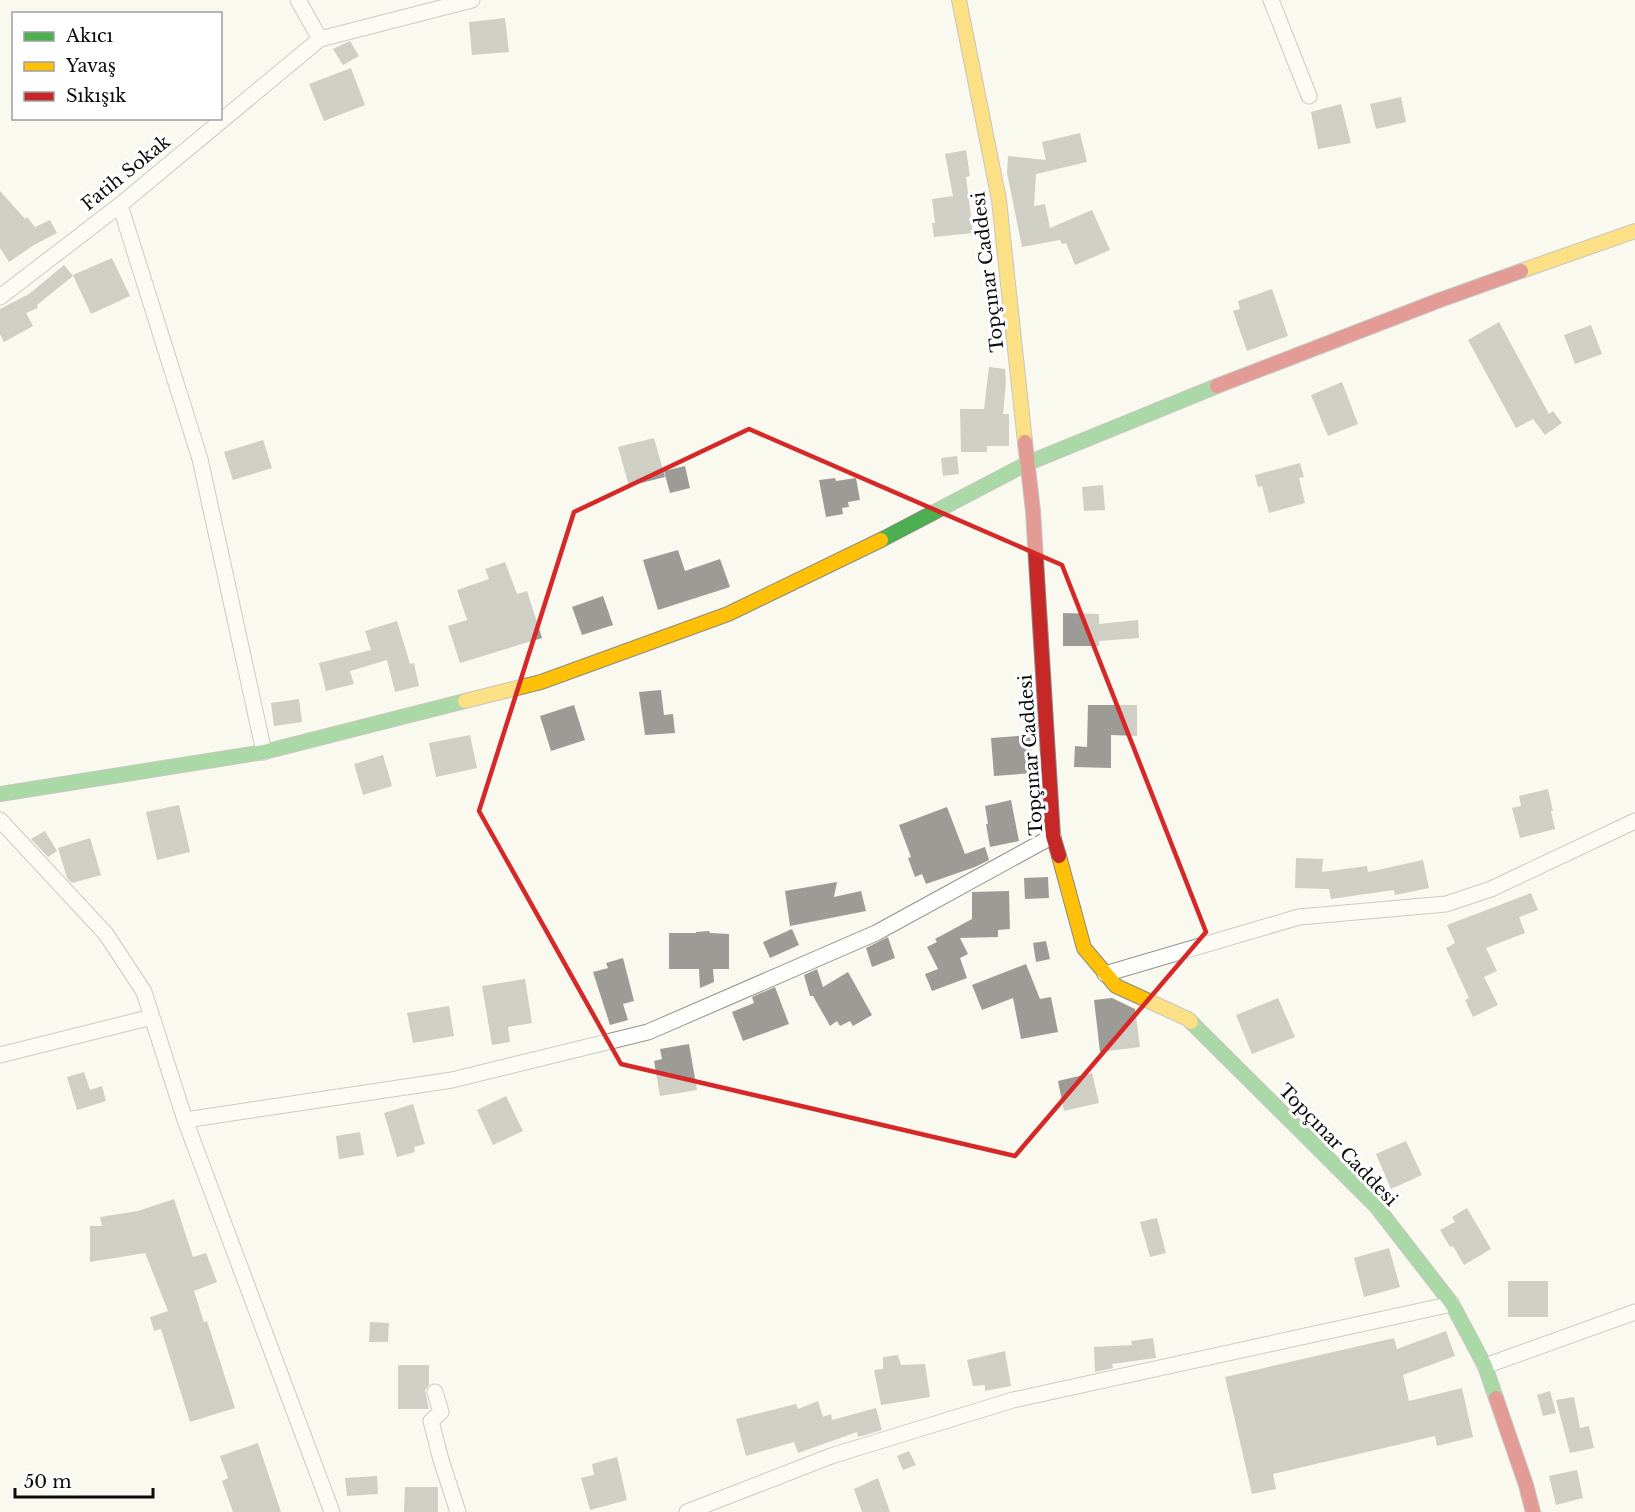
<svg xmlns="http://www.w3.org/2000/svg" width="1635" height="1512" font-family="'Libre Baskerville',serif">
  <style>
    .building { fill: #9c9b95 }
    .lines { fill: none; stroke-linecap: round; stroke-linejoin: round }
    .street-casing { stroke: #93938e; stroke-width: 17 }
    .fast-casing { stroke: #8a8985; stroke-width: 16 }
    .slow-casing { stroke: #8a8985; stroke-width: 16 }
    .jam-casing { stroke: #8a8985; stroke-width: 16 }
    .street { stroke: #fefefd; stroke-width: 15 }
    .fast { stroke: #4caf50; stroke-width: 14 }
    .slow { stroke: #ffc107; stroke-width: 14 }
    .jam { stroke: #c62828; stroke-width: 14 }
    .marked { fill: none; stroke: #d62828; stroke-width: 4.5; stroke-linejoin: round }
    .labels { text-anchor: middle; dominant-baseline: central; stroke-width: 6; stroke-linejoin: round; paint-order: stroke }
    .street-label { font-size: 18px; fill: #0c0c0c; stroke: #fff }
  </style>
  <rect width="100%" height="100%" fill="#faf9ef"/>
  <path class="building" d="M505,18L509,52L472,55L469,22Z
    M350,41L359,56L343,65L333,49Z
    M351,68L365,105L324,121L309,84Z
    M1401,97L1406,122L1376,129L1370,104Z
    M1341,104L1351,143L1318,149L1311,112Z
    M1080,133L1087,162L1036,174L1034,206L1045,204L1050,228L1092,210L1110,250L1075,265L1066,243L1062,244L1060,240L1022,247L1007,173L1008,156L1046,160L1042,142Z
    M966,150L970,176L966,177L973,233L934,237L932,223H935L932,199L953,196L945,154Z
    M0,191L25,219L27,217L35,227L50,220L57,233L34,245L9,262L0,248Z
    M112,258L130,296L91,314L73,275Z
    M64,265L73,276L37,305L38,308L26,313L33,326L4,342L0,334V309L29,294Z
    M1272,289L1288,336L1247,351L1233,311L1240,309L1238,301Z
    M1499,322L1549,414L1553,411L1562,423L1545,435L1533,419L1516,428L1468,340Z
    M1591,325L1602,354L1575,364L1564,335Z
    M989,367L1005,369L1006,383L1003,414H1009V446H987V452H961L960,409H984Z
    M1342,382L1358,424L1328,436L1311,395Z
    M654,438L665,477L629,486L618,447Z
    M263,440L272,468L233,480L224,452Z
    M957,456L959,474L943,476L941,458Z
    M1300,463L1304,477L1299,478L1305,503L1269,513L1262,486L1258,487L1255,475Z
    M685,466L690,488L670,493L664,471Z
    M835,478L836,481L856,478L860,500L848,502L849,507L842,508L843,514L826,517L819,480Z
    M1103,485L1105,510L1084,511L1082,487Z
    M678,550L685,571L720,559L730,587L658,610L643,560Z
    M505,562L517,594L527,591L542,638L460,663L448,626L467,620L457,590L489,579L485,569Z
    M603,596L613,625L582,635L572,607Z
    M1063,613L1099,614V624L1138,620L1139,638L1099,641V646H1063Z
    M397,621L410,664L414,663L419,686L395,692L387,660L350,671L354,684L326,691L319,663L371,650L365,631Z
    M661,690L664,715L673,714L675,733L645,735L639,692Z
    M299,699L302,722L274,726L271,703Z
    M574,705L585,740L551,751L540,716Z
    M1088,705H1137V736L1111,735V768L1074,767L1075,746L1087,747Z
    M470,735L477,768L436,777L429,743Z
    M1030,735L1033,773L994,776L991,738Z
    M383,755L392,786L363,795L354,764Z
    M1548,789L1553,811H1551L1555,829L1520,838L1512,808L1521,806L1519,796Z
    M1011,800L1019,841L990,847L986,824H988L985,806Z
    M179,805L190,852L157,860L146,812Z
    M947,807L965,854L985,847L989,860L975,867L926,884L922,874L915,877L908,858L911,857L899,825Z
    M45,831L57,851L48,857L31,839Z
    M90,838L101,875L72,883L67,878L58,848Z
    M1296,858L1323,859L1322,872L1367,866L1368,872L1423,860L1429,888L1395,895L1394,890L1331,899L1329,889L1295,888Z
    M1048,877L1049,898L1025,899L1024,878Z
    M837,882L834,897L861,891L866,911L790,926L785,891Z
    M1009,891L1010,929L998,930V937L960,938L968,954L960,958L967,978L932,991L925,974L938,969L927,947L937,942L935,939L972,919V892Z
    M1531,893L1538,910L1519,917L1525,933L1486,948L1497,971L1484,977L1498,1005L1473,1017L1465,1000L1469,998L1446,948L1455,943L1447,925Z
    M792,929L799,945L770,958L763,942Z
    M709,931L710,933L729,934V969H713L714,982L700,988L699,969H669V933H696V932Z
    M888,937L895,958L872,967L866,948Z
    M1046,941L1050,959L1036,962L1033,943Z
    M623,958L634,1001L623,1004L628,1020L610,1025L593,972L608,968L606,963Z
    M1026,964L1040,999L1051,997L1058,1032L1021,1039L1013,998L982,1010L972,985Z
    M817,969L823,987L848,972L872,1015L853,1026L850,1021L840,1026L837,1021L830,1026L813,996H810L804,975Z
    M525,979L532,1023L508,1027L510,1042L492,1045L482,986Z
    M775,987L789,1024L743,1041L732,1012L754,1003L752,997Z
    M1112,998L1135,1009L1140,1047L1100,1052L1094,1000Z
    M1278,998L1295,1037L1252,1054L1236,1015Z
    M449,1006L454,1036L413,1043L407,1013Z
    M689,1044L697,1090L660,1096L654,1061L662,1059L660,1049Z
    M84,1072L90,1090L102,1086L106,1101L77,1110L67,1077Z
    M1092,1073L1099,1103L1064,1111L1058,1081Z
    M506,1096L523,1131L493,1145L477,1110Z
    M413,1104L425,1144L414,1147L415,1152L397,1157L384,1113Z
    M360,1132L364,1155L339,1159L336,1136Z
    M1406,1141L1422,1175L1391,1189L1376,1154Z
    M174,1199L193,1257L206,1253L217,1282L194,1291L204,1322L207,1321L235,1408L190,1422L161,1329L154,1331L150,1317L168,1311L145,1253L90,1262V1226H102L100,1217L138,1211Z
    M1467,1208L1491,1249L1464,1265L1453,1246L1450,1247L1440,1230L1455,1222L1452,1217Z
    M1157,1218L1166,1253L1150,1257L1140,1222Z
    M1389,1248L1400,1287L1364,1297L1354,1258Z
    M1508,1281H1548V1317H1508Z
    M370,1322L389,1323L388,1342H369Z
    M1446,1331L1455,1356L1403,1375L1409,1401L1462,1388L1473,1437L1437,1446L1435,1436L1273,1474L1276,1489L1252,1494L1225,1377L1394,1338L1397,1349Z
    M1153,1338L1156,1358L1112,1364L1113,1368L1095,1372L1094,1347L1132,1345L1131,1341Z
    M1005,1351L1011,1386L985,1391V1385L973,1386L967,1360Z
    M898,1355L901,1365L925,1364L930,1397L881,1405L874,1370L883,1369V1357Z
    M398,1365H429V1385L425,1390L429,1409H398Z
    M1550,1391L1556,1413L1543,1416L1537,1395Z
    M1574,1397L1580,1428L1589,1426L1594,1448L1570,1453L1556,1400Z
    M818,1401L823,1417L831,1414L832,1420L876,1408L882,1430L858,1437L857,1432L798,1453L794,1442L746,1456L736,1419L796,1404L798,1409Z
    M258,1443L281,1512H233L222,1481L228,1478L220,1456Z
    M909,1451L916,1465L903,1470L897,1456Z
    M617,1457L627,1500L590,1510L581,1478L594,1475L592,1464Z
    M1577,1470L1583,1498L1556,1505L1549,1476Z
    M377,1476L378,1494L347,1496L345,1478Z
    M878,1478L890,1512H862L854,1489Z
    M405,1487H438V1512H404Z"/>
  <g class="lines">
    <defs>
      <path id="street" d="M298,0L320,39
        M1271,0L1309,96
        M120,205L200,459L264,752
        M0,297L120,205L320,39L472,0
        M0,820L106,934L144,992L185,1120L332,1512
        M1105,974L1299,917L1446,904L1491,889L1635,821
        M0,1055L152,1017
        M185,1120L452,1080L648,1032L876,933L1053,836
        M1485,1366L1635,1312
        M435,1392L441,1412L431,1421L441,1460L458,1512
        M687,1512L831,1456L1013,1400L1452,1304"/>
      <path id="fast" d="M881,540L1028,463L1217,386
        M0,794L264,752L465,701
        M1191,1022L1376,1206L1452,1304L1485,1366L1496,1398"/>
      <path id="slow" d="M959,0L999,200L1025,442
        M1521,271L1635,231
        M465,701L541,682L728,614L881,540
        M1059,856L1084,948L1116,986L1188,1019L1191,1022"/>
      <path id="jam" d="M1217,386L1440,300L1521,271
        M1025,442L1033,511L1053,836L1059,856
        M1496,1398L1526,1485L1533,1512"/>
    </defs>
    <use href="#street" class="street-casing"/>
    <use href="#fast" class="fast-casing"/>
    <use href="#slow" class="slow-casing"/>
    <use href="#jam" class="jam-casing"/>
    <use href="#street" class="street"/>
    <use href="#fast" class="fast"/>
    <use href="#slow" class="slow"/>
    <use href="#jam" class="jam"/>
  </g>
  <path d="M0 0H1635V1512H0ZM749,429L1062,565L1206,932L1015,1156L621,1064L479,811L574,512Z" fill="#faf9ef" fill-opacity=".55" fill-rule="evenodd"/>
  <path class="marked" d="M749,429L1062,565L1206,932L1015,1156L621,1064L479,811L574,512Z"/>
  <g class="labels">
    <g class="street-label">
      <text transform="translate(126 173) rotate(-39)">Fatih Sokak</text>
      <text transform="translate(988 272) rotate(-97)">Topçınar Caddesi</text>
      <text transform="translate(1031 755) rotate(-94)">Topçınar Caddesi</text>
      <text transform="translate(1338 1145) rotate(46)">Topçınar Caddesi</text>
    </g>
  </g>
  <rect x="12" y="12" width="210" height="108" fill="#ffffff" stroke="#9e9e9e" stroke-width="1.5"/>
  <rect x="24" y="32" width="30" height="9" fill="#4caf50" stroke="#9e9e9e" stroke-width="1.5"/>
  <text x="66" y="42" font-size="18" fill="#0c0c0c">Akıcı</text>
  <rect x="24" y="62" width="30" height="9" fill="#ffc107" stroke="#9e9e9e" stroke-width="1.5"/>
  <text x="66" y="72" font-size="18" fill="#0c0c0c">Yavaş</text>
  <rect x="24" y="92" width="30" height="9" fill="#c62828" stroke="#9e9e9e" stroke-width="1.5"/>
  <text x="66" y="102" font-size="18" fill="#0c0c0c">Sıkışık</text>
  <path d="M15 1488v9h138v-9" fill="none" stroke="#0c0c0c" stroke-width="3"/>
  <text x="24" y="1488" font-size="18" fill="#0c0c0c" stroke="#ffffff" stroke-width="4.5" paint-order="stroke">50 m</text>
</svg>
